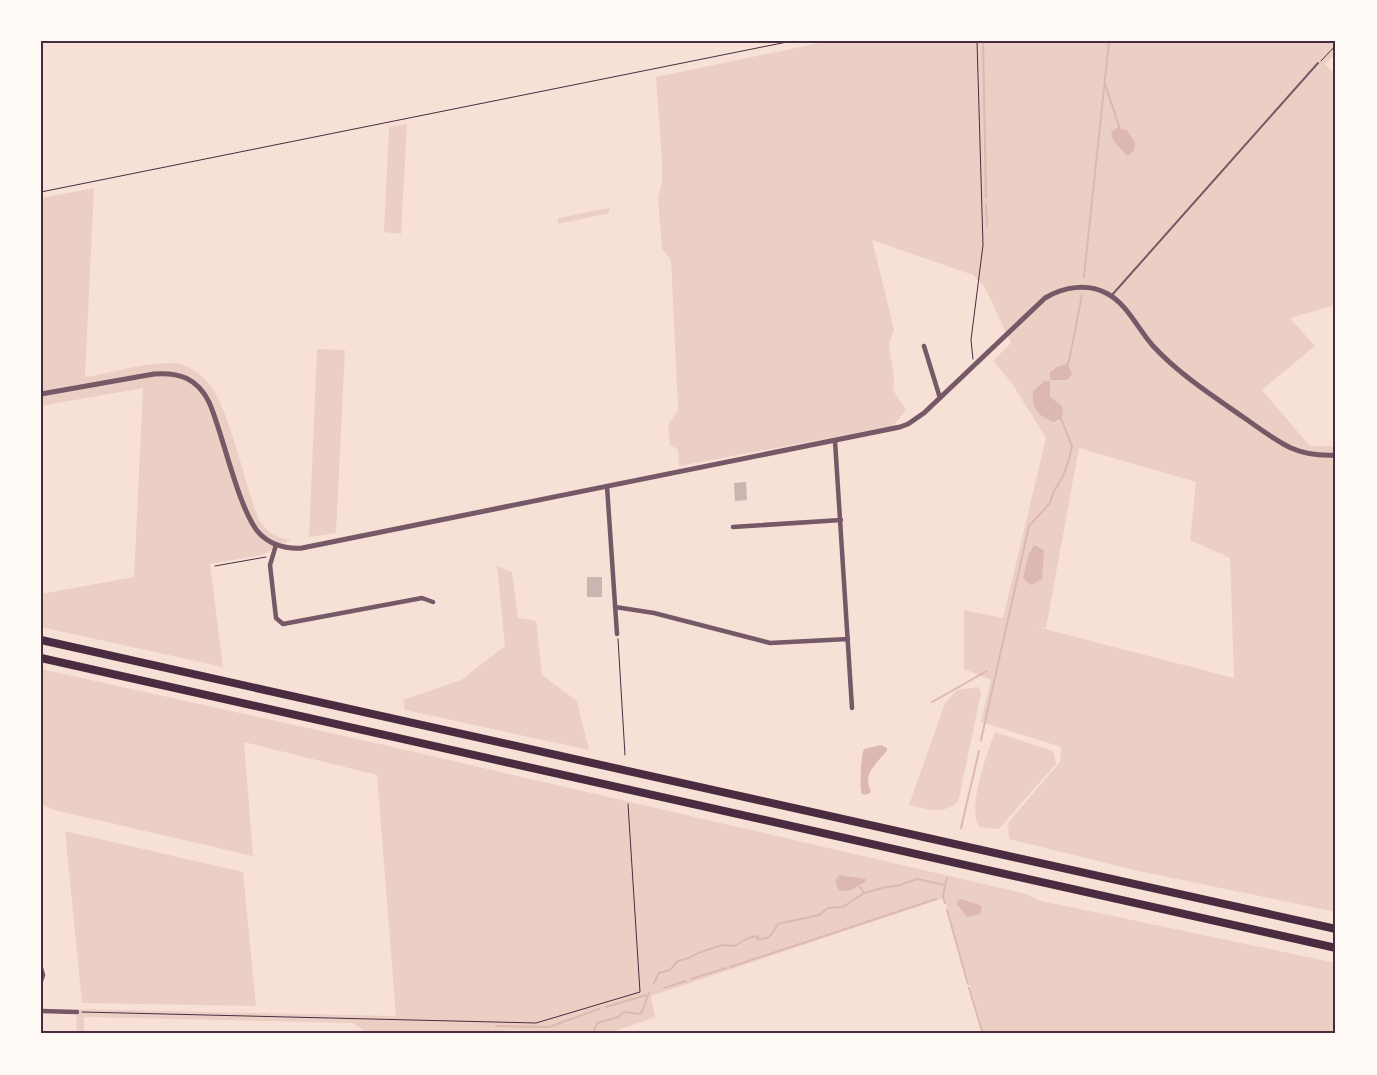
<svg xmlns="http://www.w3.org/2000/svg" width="1377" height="1075" font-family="'Nunito Sans',sans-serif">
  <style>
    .green { fill: #ebcfc5; fill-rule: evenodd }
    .water { fill: #dcb8b0 }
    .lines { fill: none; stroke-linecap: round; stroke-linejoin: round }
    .stream { stroke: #dcb8b0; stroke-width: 2 }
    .building { fill: #ccb4b1 }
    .path { stroke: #4a2c40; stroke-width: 1 }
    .service { stroke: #755966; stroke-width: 2 }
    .minor { stroke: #755966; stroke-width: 4.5 }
    .tertiary { stroke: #755966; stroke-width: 5 }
    .motorway { stroke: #4a2c40; stroke-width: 8 }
    .neatline { fill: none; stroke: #4a2c40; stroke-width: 2 }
  </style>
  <rect width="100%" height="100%" fill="#f7e1d7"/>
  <path class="green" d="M829,41H1336V53L1325,64L1336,76V305L1290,318L1315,346L1262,390L1310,446H1336V912L1134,870L1009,839L1008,823L1060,762L1061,747L981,722L991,680L964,669V610L1003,618L1046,438L1011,382L993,361L1011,343L984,286L973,275L872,240L894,329L889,345L894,379L893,390L906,410L893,426L679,466L678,450L670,445L668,425L678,410L671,260L662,249L658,198L662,181V162L656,77ZM1079,448L1196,482L1190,540L1230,558L1234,678L1037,627L1046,628Z
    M407,124L401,234L384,232L389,127Z
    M94,188L85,377C114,373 143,362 172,363C183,363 197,370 205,379C230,405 244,484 259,520C268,533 276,538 291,540L262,555L210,564L223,667L41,627V594L134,577L143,388L41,406V198Z
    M609,208V213L558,224V218Z
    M317,349L345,350L336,533L309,537Z
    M497,566L512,572L518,618L536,621L542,675L577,701L589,750L405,710L403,700L461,680L505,646Z
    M41,669L380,744L1027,894L1037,900L1336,963V1034H984L944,898L651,996L655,1017L607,1034H548V1031L506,1030L501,1034H369L353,1023L84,1017V1034H77L76,1009L396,1016L377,775L244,742L253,856L54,810L41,804Z
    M979,687L981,694L958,802C943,815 926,809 909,805L945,703L957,690Z
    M995,732L1053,751L1056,764L999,829L979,827C967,807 987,753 995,732Z
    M65,831L243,872L256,1006L82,1003Z"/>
  <path class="water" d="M1117,128L1127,130L1135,143L1134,151L1127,156L1113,140L1111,132Z
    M1068,364L1072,374L1067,380H1050V372L1059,366Z
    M1045,381H1050V397L1062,406L1063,413L1061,419L1053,422C1038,416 1031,408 1033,391Z
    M1034,545L1044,550L1042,579L1031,585L1023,578L1028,556Z
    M881,745L887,748V751C876,764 862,774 871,792L866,795L862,794C859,788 861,756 864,749Z
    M839,875L866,879L865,882L851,890L839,891L835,881Z
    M960,899L980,905L982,907L980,914L967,917L956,903Z"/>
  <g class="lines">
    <path class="stream" d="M983,41L986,197
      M1105,84L1120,129
      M986,204L987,226
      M1084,277L1109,41
      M1066,366L1069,361L1082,295
      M932,702L987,671
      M981,740L1029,526L1050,503L1053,493L1063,476L1069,459L1072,446L1060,416
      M961,828L979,751
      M945,886L943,897L945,903
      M860,887L864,893
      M947,910L968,984
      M730,967L936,899
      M691,979L726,968
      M654,983L659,973L670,970L678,961L689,958L698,953L722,945L735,946L748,938L758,936L757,939C769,941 773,933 778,924L819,915L828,908L843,907L864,893L886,887L897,886L917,879L945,885L947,879
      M664,988L686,981
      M969,988L983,1034
      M606,1007L646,995
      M496,1026L549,1027L599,1009
      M593,1034L597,1023L618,1017L624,1012L641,1014L649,993"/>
  </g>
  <path class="building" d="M746,482L747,500L735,501L734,483Z
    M587,577H602V597H587Z"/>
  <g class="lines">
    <path class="path" d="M1321,61L1336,45
      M41,192L792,41
      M973,359L971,340L983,245L977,41
      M215,566L266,557
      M618,639L625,755
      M82,1012L536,1023L640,992L628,804"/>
    <path class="service" d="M1112,295L1318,63"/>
    <path class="minor" d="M924,346L940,398
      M835,441L852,708
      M607,486L617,634
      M733,527L841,520
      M276,545L270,565L276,618L283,624L422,598L433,602
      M615,607L654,613L770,643L848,639
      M41,968L43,975L41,981
      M41,1011L77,1012"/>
    <path class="tertiary" d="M41,394L154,374C179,372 197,378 209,402C223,433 239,513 260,534C271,545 287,549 302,548L900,427L908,424L924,413L1045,298C1063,287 1087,283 1106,293C1128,304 1138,330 1154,347C1179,374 1213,396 1243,417C1259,428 1274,440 1291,448C1305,454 1321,456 1336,455"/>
    <path class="motorway" d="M41,640L1336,929
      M41,658L1336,948"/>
  </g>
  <rect width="1377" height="1075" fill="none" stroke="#fffaf5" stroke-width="85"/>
  <rect x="42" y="42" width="1292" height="990" class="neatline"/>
</svg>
